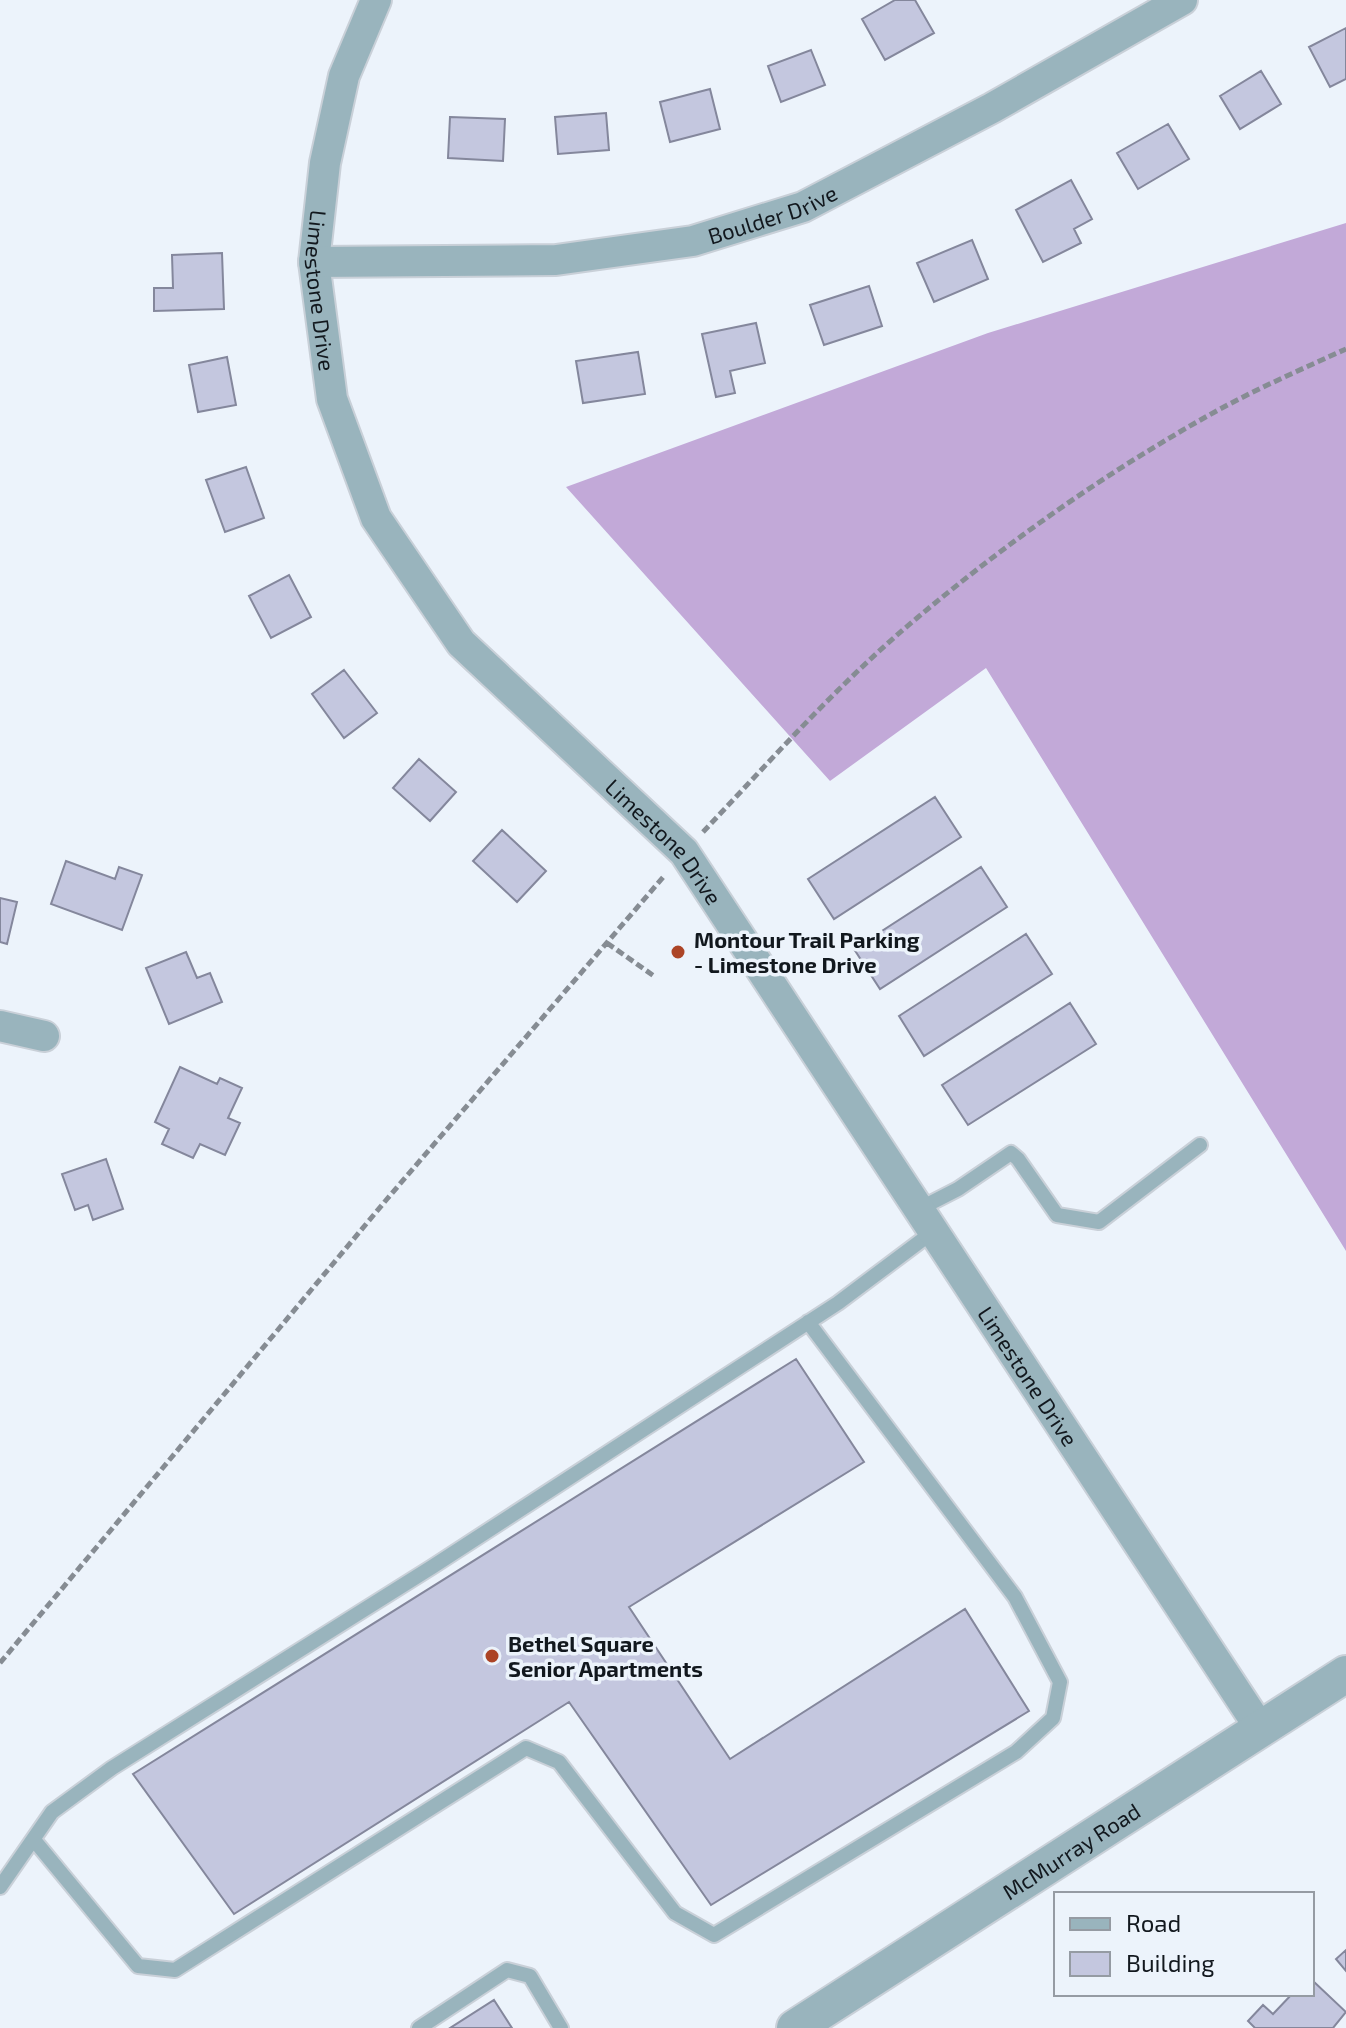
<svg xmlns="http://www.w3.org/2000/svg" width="1346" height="2028" font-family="'Exo 2',sans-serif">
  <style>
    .forest { fill: #c2a9d8 }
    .building { fill: #c4c7df; stroke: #84879c; stroke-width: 2 }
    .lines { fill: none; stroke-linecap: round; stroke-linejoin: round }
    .service-casing { stroke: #c9d0d8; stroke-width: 18 }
    .minor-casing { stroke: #c9d0d8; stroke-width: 34 }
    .tertiary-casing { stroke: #c9d0d8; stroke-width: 40 }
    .path { stroke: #868c93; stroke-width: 5; stroke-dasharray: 8 4; stroke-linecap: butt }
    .service { stroke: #99b4bd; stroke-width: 14 }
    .minor { stroke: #99b4bd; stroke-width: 30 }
    .tertiary { stroke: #99b4bd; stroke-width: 36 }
    .poi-dot { fill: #ac4426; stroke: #ecf3fb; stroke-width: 3 }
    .labels { text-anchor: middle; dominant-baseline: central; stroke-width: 7; stroke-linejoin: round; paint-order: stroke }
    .street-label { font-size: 22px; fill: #12181e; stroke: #ecf3fb }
    .poi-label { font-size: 22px; font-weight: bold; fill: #12181e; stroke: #ecf3fb; text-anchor: start }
  </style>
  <rect width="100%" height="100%" fill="#ecf3fb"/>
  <path class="forest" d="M1346,223V1251L986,668L830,781L566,487L988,333Z"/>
  <path class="building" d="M895,0H915L934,33L885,60L862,19Z
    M1346,28V79L1330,87L1309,47Z
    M811,50L825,85L781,102L768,66Z
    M1261,71L1281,104L1240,129L1220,96Z
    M710,89L720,129L670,142L660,102Z
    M606,113L609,150L558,154L555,117Z
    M450,117L505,119L503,161L448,158Z
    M1168,124L1189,159L1138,189L1117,153Z
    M1071,180L1092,219L1074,229L1081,243L1043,262L1016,210Z
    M972,240L988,279L934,302L917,263Z
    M222,253L224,309L154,311V288H173L172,255Z
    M869,286L882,326L824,345L810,305Z
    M756,323L765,363L730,371L735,393L716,397L702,334Z
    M638,352L645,394L583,403L576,361Z
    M227,357L236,405L198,412L189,365Z
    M246,467L264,518L225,532L206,480Z
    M289,575L311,617L271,638L249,596Z
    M344,670L377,713L344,738L312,694Z
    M419,759L456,792L430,821L393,788Z
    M935,797L961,837L834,919L808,879Z
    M502,830L546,871L517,902L473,861Z
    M66,861L115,879L119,867L142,875L122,930L51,904Z
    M981,867L1007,907L880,989L854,949Z
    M0,898L17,902L7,944L0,942Z
    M1026,934L1052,974L924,1056L899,1016Z
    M186,952L197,978L210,973L222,1002L169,1024L146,968Z
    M1070,1003L1096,1044L968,1125L942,1085Z
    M180,1067L217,1084L220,1078L242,1088L228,1118L240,1123L225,1155L200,1144L193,1158L162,1144L169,1129L155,1122Z
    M106,1159L123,1209L93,1220L88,1205L75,1210L62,1174Z
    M796,1359L864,1462L629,1607L730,1759L965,1609L1029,1711L711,1905L569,1702L234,1914L133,1774Z
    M1346,1950V1971L1336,1959Z
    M1312,1980L1346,2012L1333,2028H1255L1248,2021L1263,2005L1273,2014L1292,1994H1312Z
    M494,2000L512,2028H450Z"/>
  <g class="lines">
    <defs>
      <path id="service" d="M919,1209L958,1189L1011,1153L1018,1159L1057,1215L1099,1222L1200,1145
        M34,1840L138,1966L175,1970L526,1748L559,1762L675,1913L714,1935L1016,1752L1053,1718L1060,1682L1015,1597L808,1322
        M0,1887L52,1812L112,1768L432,1567L838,1303L934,1231
        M419,2028L507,1970L530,1976L561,2028"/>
      <g id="minor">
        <path id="s1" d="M376,0L344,76L325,163L314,262L332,399L376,518L461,643L684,852L1260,1728"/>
        <path id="s2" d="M314,262L556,260L693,241L803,207L992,108L1182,0"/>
        <path d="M0,1026L44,1036"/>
      </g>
      <g id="tertiary">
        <path id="s3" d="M795,2028L1346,1674"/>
      </g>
    </defs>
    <use href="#service" class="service-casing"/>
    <use href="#minor" class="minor-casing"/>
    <use href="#tertiary" class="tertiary-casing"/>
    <path class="path" d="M703,832C772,759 840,682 917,618C1011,539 1113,468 1220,409C1261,387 1304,368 1346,349
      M607,943L654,976
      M0,1663L387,1199L665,875"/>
    <use href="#service" class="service"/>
    <use href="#minor" class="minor"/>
    <use href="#tertiary" class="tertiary"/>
  </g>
  <g class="poi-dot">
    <circle cx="678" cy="952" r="8"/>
    <circle cx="492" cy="1656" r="8"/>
  </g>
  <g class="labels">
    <g class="street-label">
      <text stroke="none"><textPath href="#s2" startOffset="464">Boulder Drive</textPath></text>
      <text stroke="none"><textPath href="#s1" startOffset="300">Limestone Drive</textPath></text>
      <text stroke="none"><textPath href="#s1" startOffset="972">Limestone Drive</textPath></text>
      <text stroke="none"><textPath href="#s1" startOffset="1620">Limestone Drive</textPath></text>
      <text stroke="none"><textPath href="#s3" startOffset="328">McMurray Road</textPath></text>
    </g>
    <g class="poi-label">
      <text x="694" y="939">Montour Trail Parking<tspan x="694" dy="25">- Limestone Drive</tspan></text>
      <text x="508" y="1643">Bethel Square<tspan x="508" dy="25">Senior Apartments</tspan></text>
    </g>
  </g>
  <rect x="1054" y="1892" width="260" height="104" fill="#ecf3fb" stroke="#959ba3" stroke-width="2"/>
  <rect x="1070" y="1918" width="40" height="12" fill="#99b4bd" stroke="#959ba3" stroke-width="2"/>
  <text x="1126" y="1932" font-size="24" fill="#12181e">Road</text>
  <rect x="1070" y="1952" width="40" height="24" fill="#c4c7df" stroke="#959ba3" stroke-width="2"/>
  <text x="1126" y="1972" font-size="24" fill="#12181e">Building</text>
</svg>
